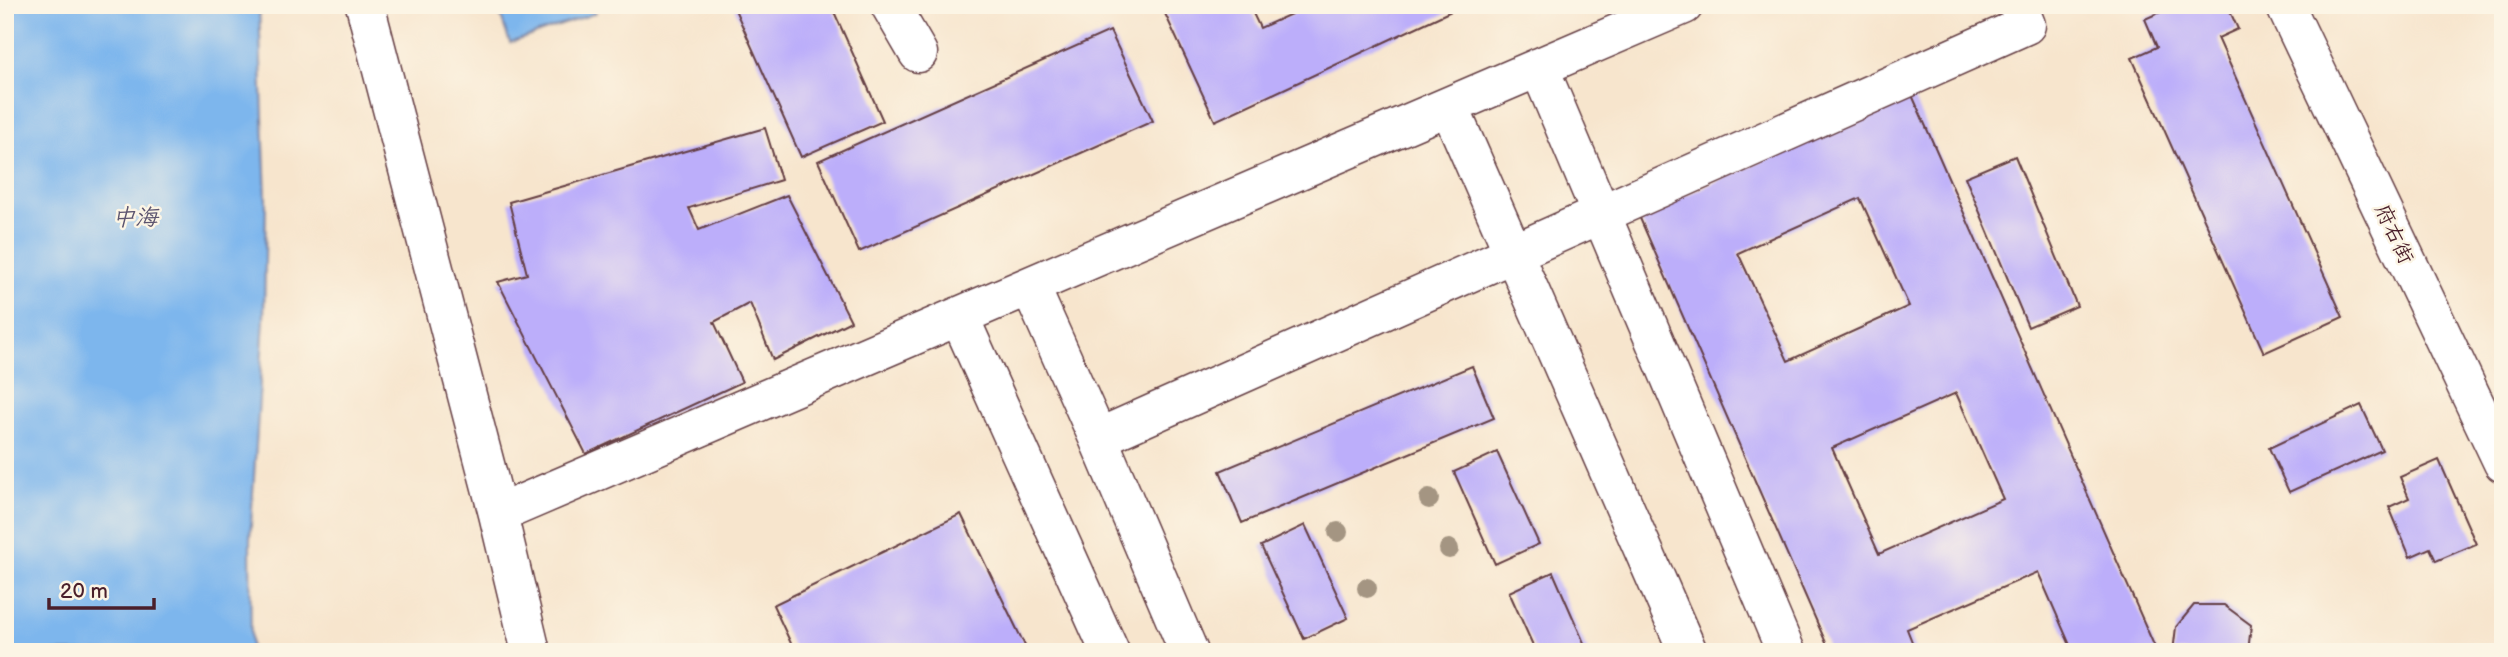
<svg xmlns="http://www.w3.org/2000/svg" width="2508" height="657" font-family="'Balsamiq Sans','LXGW WenKai TC',sans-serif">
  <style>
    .water { fill: #7db6ed; stroke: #646a8c; stroke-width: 2 }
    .building { fill: #bcaefa; fill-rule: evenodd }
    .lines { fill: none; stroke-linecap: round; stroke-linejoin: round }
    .minor-casing { stroke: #643d43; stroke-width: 41 }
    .major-casing { stroke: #643d43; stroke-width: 41 }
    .minor { stroke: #fff; stroke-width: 38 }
    .major { stroke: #fff; stroke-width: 38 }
    .tree { fill: #a49582 }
    .labels { text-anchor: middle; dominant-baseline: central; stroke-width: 5; stroke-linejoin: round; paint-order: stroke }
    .street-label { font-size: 21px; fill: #4a1f2b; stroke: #fcf5e5 }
    .water-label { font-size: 23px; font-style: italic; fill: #5c546f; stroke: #fcf5e5 }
  </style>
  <rect width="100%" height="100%" fill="#fcf5e5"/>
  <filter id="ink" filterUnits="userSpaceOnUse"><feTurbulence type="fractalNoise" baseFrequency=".0143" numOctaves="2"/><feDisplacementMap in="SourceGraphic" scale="14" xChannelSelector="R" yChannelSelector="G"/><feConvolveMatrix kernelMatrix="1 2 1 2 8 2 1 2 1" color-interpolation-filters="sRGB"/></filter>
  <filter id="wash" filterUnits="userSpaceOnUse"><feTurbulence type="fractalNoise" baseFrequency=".00686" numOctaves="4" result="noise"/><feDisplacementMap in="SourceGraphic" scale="28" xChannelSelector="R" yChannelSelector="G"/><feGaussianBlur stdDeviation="1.57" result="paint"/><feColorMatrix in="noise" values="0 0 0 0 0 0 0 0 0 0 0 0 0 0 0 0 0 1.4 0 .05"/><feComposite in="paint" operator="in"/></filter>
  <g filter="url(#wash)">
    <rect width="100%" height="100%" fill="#f7e5cd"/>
    <path class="water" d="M5,5H259L266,199L264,320L250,540L251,652H5Z
      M497,5H593L596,13L510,43Z"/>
    <g id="blocks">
      <path class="building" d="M733,5H831L883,121L801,157Z
        M1161,5H1249L1260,28L1311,5H1464L1215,121Z
        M2176,5H2227L2238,29L2218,38L2343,317L2264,353L2132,58L2157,47L2145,19Z
        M1110,31L1153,121L859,252L818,161Z
        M1912,95L2157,652H2073L2038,572L1907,629L1916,652H1830L1639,216ZM1860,198L1909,306L1788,361L1738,253ZM1956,393L2003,499L1879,554L1832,448Z
        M765,128L781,180L689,208L699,230L787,195L851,321L773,360L750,303L714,322L742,382L586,454L498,282L527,274L509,202Z
        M2015,156L2077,306L2028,327L1965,177Z
        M1472,366L1494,418L1242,523L1220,471Z
        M2361,405L2382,450L2289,492L2269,448Z
        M1497,452L1539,544L1495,564L1454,472Z
        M2439,460L2476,544L2436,561L2430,548L2410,557L2389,507L2409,498L2400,477Z
        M961,514L1028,652H795L773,605Z
        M1305,525L1348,618L1304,639L1261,546Z
        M1553,572L1588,652H1536L1509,592Z
        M2194,605H2224L2251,625L2248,652H2173L2176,627Z"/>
    </g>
  </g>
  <g filter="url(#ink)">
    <use href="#blocks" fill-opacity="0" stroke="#643d43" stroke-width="2"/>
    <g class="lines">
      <defs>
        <path id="minor" d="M365,5L498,514L531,652
          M890,5L918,53
          M1539,67L1786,652
          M1449,106L1688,652
          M1030,286L1098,438L1189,652
          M959,316L1110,652
          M1098,438L2026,25L2018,5
          M498,514L1684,5"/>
        <path id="major" d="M2285,5L2503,463"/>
      </defs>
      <use href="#minor" class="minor-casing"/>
      <use href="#major" class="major-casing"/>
      <use href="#minor" class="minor"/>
      <use href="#major" class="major"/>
    </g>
    <g class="tree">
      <circle cx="1429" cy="499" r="10"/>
      <circle cx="1338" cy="532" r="10"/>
      <circle cx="1449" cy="549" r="10"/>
      <circle cx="1367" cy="588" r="10"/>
    </g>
  </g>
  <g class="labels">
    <g class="street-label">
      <text transform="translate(2394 234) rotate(65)">府右街</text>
    </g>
    <g class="water-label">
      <text x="135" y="218">中海</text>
    </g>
  </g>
  <rect width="2508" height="657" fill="none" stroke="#fcf5e5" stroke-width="28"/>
  <path d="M49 598v10h105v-10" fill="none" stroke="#4a1f2b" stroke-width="3.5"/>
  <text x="60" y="598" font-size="21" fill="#4a1f2b" stroke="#fcf5e5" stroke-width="5" paint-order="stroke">20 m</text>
</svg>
